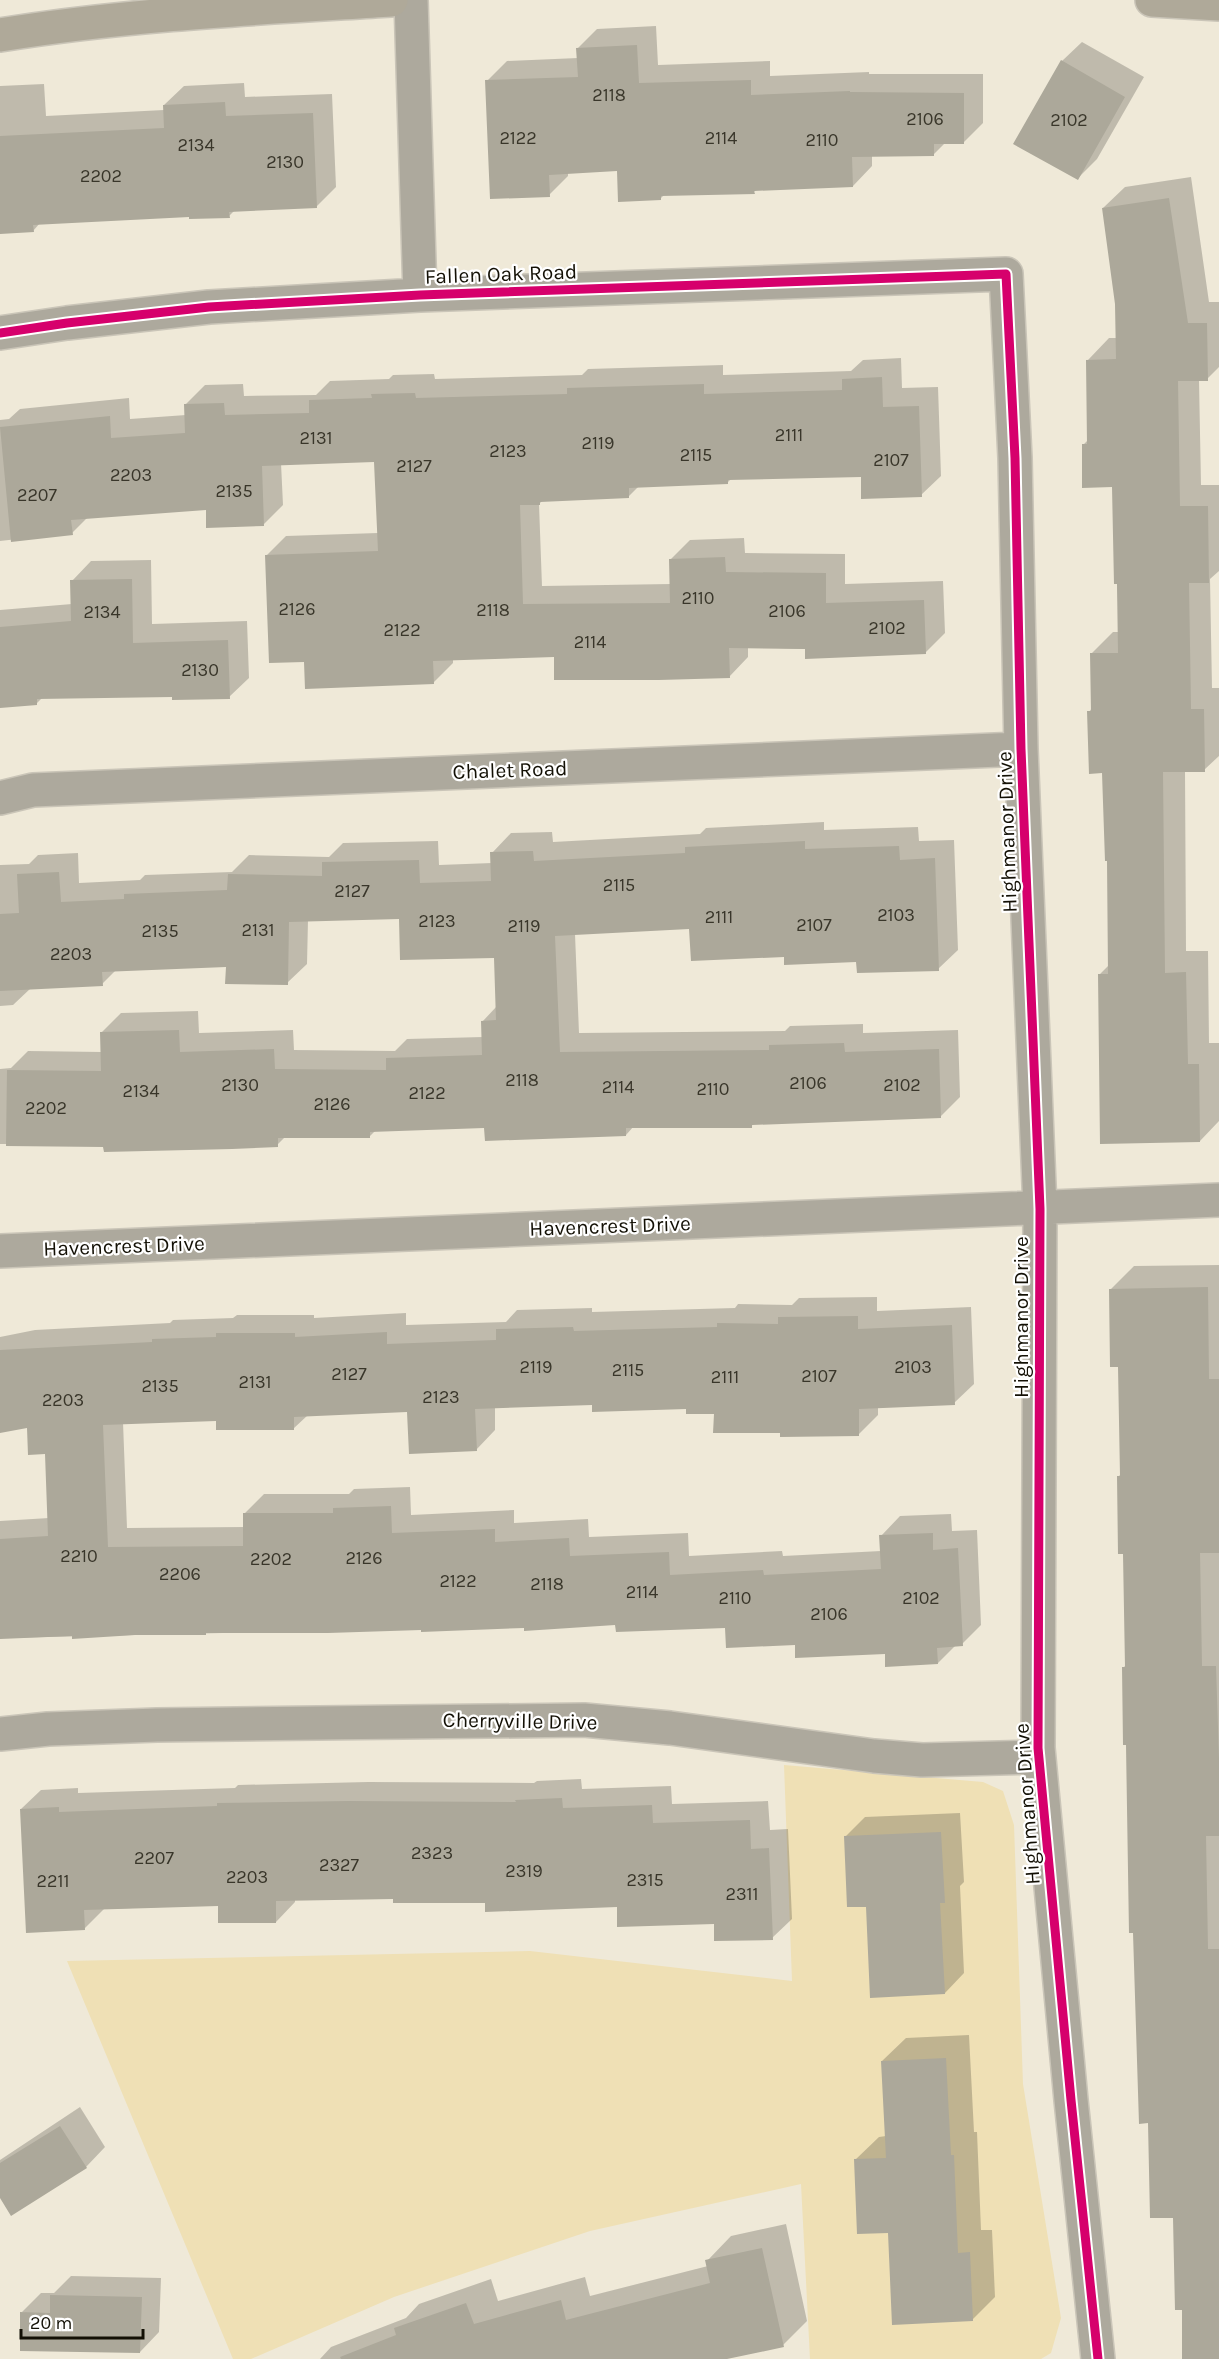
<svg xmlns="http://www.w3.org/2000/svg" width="1219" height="2359" font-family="Karla,sans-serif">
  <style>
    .green { fill: #efe0b5 }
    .shadow { fill: #0003 }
    .building { fill: #aca89a }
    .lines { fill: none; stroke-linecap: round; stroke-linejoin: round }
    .minor-casing { stroke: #cac5b8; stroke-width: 36 }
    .major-casing { stroke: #cac5b8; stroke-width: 36 }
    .minor { stroke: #ada99d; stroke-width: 33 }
    .major { stroke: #afa999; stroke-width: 33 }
    .cycleway-casing { stroke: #fff; stroke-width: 13 }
    .cycleway { stroke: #d6006c; stroke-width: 9 }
    .labels { text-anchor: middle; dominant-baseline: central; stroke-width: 4.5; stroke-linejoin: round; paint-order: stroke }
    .number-label { font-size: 18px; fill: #39362a }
    .street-label { font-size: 21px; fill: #131005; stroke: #fff }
  </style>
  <rect width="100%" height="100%" fill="#efe9d8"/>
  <path class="green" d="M784,1765L983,1782L1003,1791L1014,1825L1023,2084L1061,2318L1051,2353L1041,2359H810L801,2184L590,2231L394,2297L251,2359H233L67,1961L530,1951L792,1981Z"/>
  <path class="shadow" d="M656,26L658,65L770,61V76L869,72V74H983V123L963,143H945L933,155H872V166L853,186L756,190L754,192L664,195L660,199L619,169L568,172V176L549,195L487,81L507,61L578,58V48L597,29Z
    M1082,42L1144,77L1097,159L1078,178L1062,61Z
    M244,83L245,97L332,94L336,187L316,207L235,210L229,216H191L40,223L33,231L0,233V86L44,84L46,116L164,110V105L184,86Z
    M1191,177L1209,302H1219V367L1207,379L1199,380L1201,485H1219V571L1210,579L1212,688H1219V756L1204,770H1185L1186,951H1208L1209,1043H1219V1121L1200,1141L1100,974L1109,965V860L1104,772L1089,712L1092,708L1091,654L1113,632H1119L1114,486L1083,445L1089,439L1088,360L1109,338H1117L1116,304L1103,208L1125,187Z
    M901,358L902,388L938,387L941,476L921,495L862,475L731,479L727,483L639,486L629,496L543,500L539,504L542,586L671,584L670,560L690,540L744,538L745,553L845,554V584L943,581L945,633L925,653L748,647V657L729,677L555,655L453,659V663L433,683L305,660L266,556L286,536L378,533L376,460L281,463L283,505L264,524L207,509L88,517L72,533L0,541V420L9,419L20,409L129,398L130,419L186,415L185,405L205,385L243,384L244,396L316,395L330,381L389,379L393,375L434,374L435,379L582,375L588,369L723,365V375L851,371L863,360Z
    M151,560L152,624L247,621L249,678L229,697L173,695L42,698L37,703L0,706V610L72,604V581L91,561Z
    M824,822V830L918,827L919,841L954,840L958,950L938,969L786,955L690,928L575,934L579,1033L785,1031L790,1026L863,1024V1033L958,1030L960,1097L940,1117L754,1124L751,1126H634L626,1135L486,1127L376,1130L369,1137L286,1136L277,1145L0,1144V1069L11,1068L28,1051L102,1052L101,1033L121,1013L198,1011L199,1033L293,1030L294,1050L395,1051L407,1039L483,1037L482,1022L497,1006L496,956L400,918L308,920L307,964L287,983L227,965L117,969L102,984L31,988L13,1005L0,1006V865L29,864L38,855L78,853L79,883L140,880L145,875L232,872L249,855L329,857L343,843L438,841L439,865L492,863V853L511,833L552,832L553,842L700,834L706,828Z
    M1219,1265V2359H1184L1183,2309L1175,2216L1150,2122L1123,1668L1126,1665L1124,1553L1118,1477L1121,1474L1119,1365L1110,1290L1134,1266Z
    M877,1297V1311L971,1307L974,1384L954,1403L878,1406V1415L859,1434L781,1431L715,1413L687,1408L593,1403L495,1407V1430L476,1450L409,1410L308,1415L293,1429L217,1419L123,1422L127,1528L244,1527V1514L264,1494H349L354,1489L410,1487L411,1515L514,1510V1523L588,1519L589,1537L688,1533L689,1556L782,1551L783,1556L881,1551V1536L900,1516L951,1514L952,1531L977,1530L981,1625L962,1644L956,1645L938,1663L886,1653L796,1643L727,1626L617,1624L0,1638V1521L49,1518L46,1453L28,1426L0,1431V1337L35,1330L170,1323L173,1320L233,1318L237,1315H314V1318L406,1313V1325L506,1322L517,1310L592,1308V1312L735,1308L738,1304L792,1305L799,1298Z
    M581,1779L582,1789L671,1786L672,1804L768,1801L770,1830L788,1829L792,1919L772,1938L715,1923L618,1905L394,1897L295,1899V1902L276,1922L219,1905L104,1909L84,1929L21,1809L41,1790L78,1788V1793L235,1788L238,1785L368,1782L534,1783L537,1781Z
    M960,1813L964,1882L960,1886L964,1973L945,1993L867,1905L845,1837L865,1817Z
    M969,2035L974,2132H977L981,2230H992L995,2297L972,2320L889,2231L855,2160L879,2137L886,2136L882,2061L906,2038Z
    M80,2107L105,2147L86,2167L0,2195V2160Z
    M786,2224L807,2321L783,2345L713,2359H320L331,2347L406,2318L419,2304L491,2279L498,2301L585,2277L590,2296L708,2266L707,2261L731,2236Z
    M71,2276L161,2278L159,2332L140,2352L22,2312L41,2293H54Z"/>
  <path class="building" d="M637,45L639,83L751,80V95L850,91V92L964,93V144H934V156L852,157L853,187L754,191L755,194L661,196V200L618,202L617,171L549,175L550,197L490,199L485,80L578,77L576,48Z
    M1061,60L1125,97L1078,180L1013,144Z
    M225,102L226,116L313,113L317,208L229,212L230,218L189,219V217L33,225L34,232L0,234V136L164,128L163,105Z
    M1169,198L1188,323H1207L1208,381H1178L1180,506H1208L1209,583H1189L1191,709H1204L1205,772H1163L1165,973L1186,972L1188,1064H1199L1200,1142L1100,1144L1098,974H1108L1107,861H1105L1102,773L1089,774L1087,711H1091L1090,653H1118L1117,584H1114L1112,487L1082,488V444H1087L1086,360L1116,359L1115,304L1102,208Z
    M882,377L883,407L919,406L922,497L861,499V477L728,480V484L629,488V498L540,502V505H520L523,604L670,603L669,559L725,557L726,572L826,573V603L924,600L926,654L805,659V649L729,648L730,678L659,680H554V657L433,661L434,684L305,689L304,662L269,663L265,555L378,551L374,462L262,466L264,526L206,528V510L71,520L73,535L11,542L0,427L110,416L111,438L185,433L184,404L224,403L225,415L309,413V400L372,398L371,394L415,393L416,398L567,394V388L704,384V394L842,390V379Z
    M132,579L133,643L228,640L230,699L172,700V697L37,699V705L0,708V627L71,621L70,580Z
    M805,841V849L899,846L900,860L935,858L939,971L857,973L856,962L784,965V957L691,961L689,929L555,936L560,1052L769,1050V1045L844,1043L845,1052L939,1049L941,1118L752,1125V1128H626V1136L485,1141L484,1128L370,1132V1138H278V1147L232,1149L104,1152L103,1147L6,1146L7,1070L101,1071L100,1032L179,1030L180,1052L274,1049L275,1069L386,1070V1058L482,1055L481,1021L496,1020L494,958L400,960L399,919L289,922L288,985L225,984L226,967L102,972L103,986L0,991V914L19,913L17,874L59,872L61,902L124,899V894L227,890L228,874L322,876V862L419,860L420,883L491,881L490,852L533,851L534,861L685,853V847Z
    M1208,1287L1209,1379H1219V1553H1200L1202,1666H1216L1219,1759V1836H1206L1208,1949H1219V2359H1182V2310H1175L1173,2218H1150L1148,2123L1139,2124L1133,1933H1129L1126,1745H1123L1122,1667H1125L1123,1554H1118L1117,1476H1120L1118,1367H1110L1109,1289Z
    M858,1316V1329L952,1325L955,1405L859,1409V1436L780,1437V1433H713L714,1414H686V1409L592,1412V1405L475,1409L477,1451L409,1454L407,1412L294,1417V1430H216V1421L103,1425L108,1547L243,1546V1513H333V1508L391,1506L392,1533L495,1529V1542L569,1538L570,1556L669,1552L670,1575L763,1570L764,1575L881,1569L879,1535L933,1533V1550L958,1548L963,1646L937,1648L938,1664L885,1667V1654L795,1658V1645L726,1648L725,1628L616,1632L615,1625L524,1631V1628L421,1632V1630L328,1633H206V1635H135L72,1639V1636L0,1639V1539L48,1536L45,1454L28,1455L27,1428L0,1433V1350L152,1342V1339L216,1337V1333H295V1337L387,1332V1344L496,1340V1329L573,1327L574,1331L717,1327V1323L778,1324V1317Z
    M562,1798L563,1808L652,1805L653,1823L750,1820L751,1849L769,1848L773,1940L714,1941V1924L617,1927V1907L485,1912V1903H393V1899L276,1901V1923H218V1906L84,1910L85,1930L26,1933L20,1809L59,1807V1812L217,1806V1803L348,1801L516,1802L515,1800Z
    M941,1832L945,1903H940L945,1994L870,1998L866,1907H847L844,1836Z
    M946,2058L951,2155H954L958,2253L970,2252L973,2321L892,2325L888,2233L857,2234L854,2159L886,2158L881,2061Z
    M60,2126L87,2168L11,2216L0,2198V2163Z
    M762,2248L784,2347L727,2359H341L340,2357L396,2335L394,2328L466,2303L474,2324L561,2300L566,2320L710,2283L705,2260Z
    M50,2295L142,2297L140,2353L20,2351V2312L50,2313Z"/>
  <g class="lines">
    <defs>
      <path id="minor" d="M411,0L420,295
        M0,333L67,323L209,307L420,295L1006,274L1015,458L1021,749L1040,1209L1038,1748L1071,2100L1098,2359
        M0,798L33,790L1021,749
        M0,1251L1219,1200
        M0,1734L48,1729L157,1725L584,1720L670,1728L874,1756L922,1760L1038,1757"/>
      <path id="major" d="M1152,0L1219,4
        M0,35C130,14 261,8 391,0"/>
    </defs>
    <use href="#minor" class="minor-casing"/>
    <use href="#major" class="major-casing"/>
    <use href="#minor" class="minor"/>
    <use href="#major" class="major"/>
    <defs>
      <path id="cycleway" d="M0,333L67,323L209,307L420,295L1006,274L1015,458L1021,749L1040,1209L1038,1748L1071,2100L1098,2359"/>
    </defs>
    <use href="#cycleway" class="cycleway-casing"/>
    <use href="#cycleway" class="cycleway"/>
  </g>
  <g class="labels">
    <g class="number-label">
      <text x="609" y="95">2118</text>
      <text x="925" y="119">2106</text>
      <text x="1069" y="120">2102</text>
      <text x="518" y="138">2122</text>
      <text x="721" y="138">2114</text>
      <text x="822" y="140">2110</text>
      <text x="196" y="145">2134</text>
      <text x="285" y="162">2130</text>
      <text x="101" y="176">2202</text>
      <text x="789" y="435">2111</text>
      <text x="316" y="438">2131</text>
      <text x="598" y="443">2119</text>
      <text x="508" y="451">2123</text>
      <text x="696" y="455">2115</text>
      <text x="891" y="460">2107</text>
      <text x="414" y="466">2127</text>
      <text x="131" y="475">2203</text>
      <text x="234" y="491">2135</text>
      <text x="37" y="495">2207</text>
      <text x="698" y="598">2110</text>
      <text x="297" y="609">2126</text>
      <text x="493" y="610">2118</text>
      <text x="787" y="611">2106</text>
      <text x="102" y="612">2134</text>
      <text x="887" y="628">2102</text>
      <text x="402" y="630">2122</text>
      <text x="590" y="642">2114</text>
      <text x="200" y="670">2130</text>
      <text x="619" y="885">2115</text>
      <text x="352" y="891">2127</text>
      <text x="896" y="915">2103</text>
      <text x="719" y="917">2111</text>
      <text x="437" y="921">2123</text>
      <text x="814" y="925">2107</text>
      <text x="524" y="926">2119</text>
      <text x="258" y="930">2131</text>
      <text x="160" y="931">2135</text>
      <text x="71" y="954">2203</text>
      <text x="522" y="1080">2118</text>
      <text x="808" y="1083">2106</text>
      <text x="240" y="1085">2130</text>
      <text x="902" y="1085">2102</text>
      <text x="618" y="1087">2114</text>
      <text x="713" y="1089">2110</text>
      <text x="141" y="1091">2134</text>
      <text x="427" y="1093">2122</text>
      <text x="332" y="1104">2126</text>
      <text x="46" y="1108">2202</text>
      <text x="536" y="1367">2119</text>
      <text x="913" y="1367">2103</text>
      <text x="628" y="1370">2115</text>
      <text x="349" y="1374">2127</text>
      <text x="819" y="1376">2107</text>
      <text x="725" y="1377">2111</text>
      <text x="255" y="1382">2131</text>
      <text x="160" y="1386">2135</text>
      <text x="441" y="1397">2123</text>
      <text x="63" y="1400">2203</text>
      <text x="79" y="1556">2210</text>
      <text x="364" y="1558">2126</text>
      <text x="271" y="1559">2202</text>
      <text x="180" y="1574">2206</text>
      <text x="458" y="1581">2122</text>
      <text x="547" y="1584">2118</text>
      <text x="642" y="1592">2114</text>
      <text x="735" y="1598">2110</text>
      <text x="921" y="1598">2102</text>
      <text x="829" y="1614">2106</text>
      <text x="432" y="1853">2323</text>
      <text x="154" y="1858">2207</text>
      <text x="339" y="1865">2327</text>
      <text x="524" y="1871">2319</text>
      <text x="247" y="1877">2203</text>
      <text x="645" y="1880">2315</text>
      <text x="53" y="1881">2211</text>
      <text x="742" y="1894">2311</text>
    </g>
    <g class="street-label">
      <text transform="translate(501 274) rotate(-2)">Fallen Oak Road</text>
      <text transform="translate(510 770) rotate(-2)">Chalet Road</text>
      <text transform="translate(1007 832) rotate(-92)">Highmanor Drive</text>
      <text transform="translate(610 1226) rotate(-2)">Havencrest Drive</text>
      <text transform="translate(124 1246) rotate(-2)">Havencrest Drive</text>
      <text transform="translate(1021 1317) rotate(-90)">Highmanor Drive</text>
      <text transform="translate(520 1721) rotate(1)">Cherryville Drive</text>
      <text transform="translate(1027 1804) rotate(-94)">Highmanor Drive</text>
    </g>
  </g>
  <path d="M21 2329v9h122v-9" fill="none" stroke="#131005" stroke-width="3"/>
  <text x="30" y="2329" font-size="18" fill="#131005" stroke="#ffffff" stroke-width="4.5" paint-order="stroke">20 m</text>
</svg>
